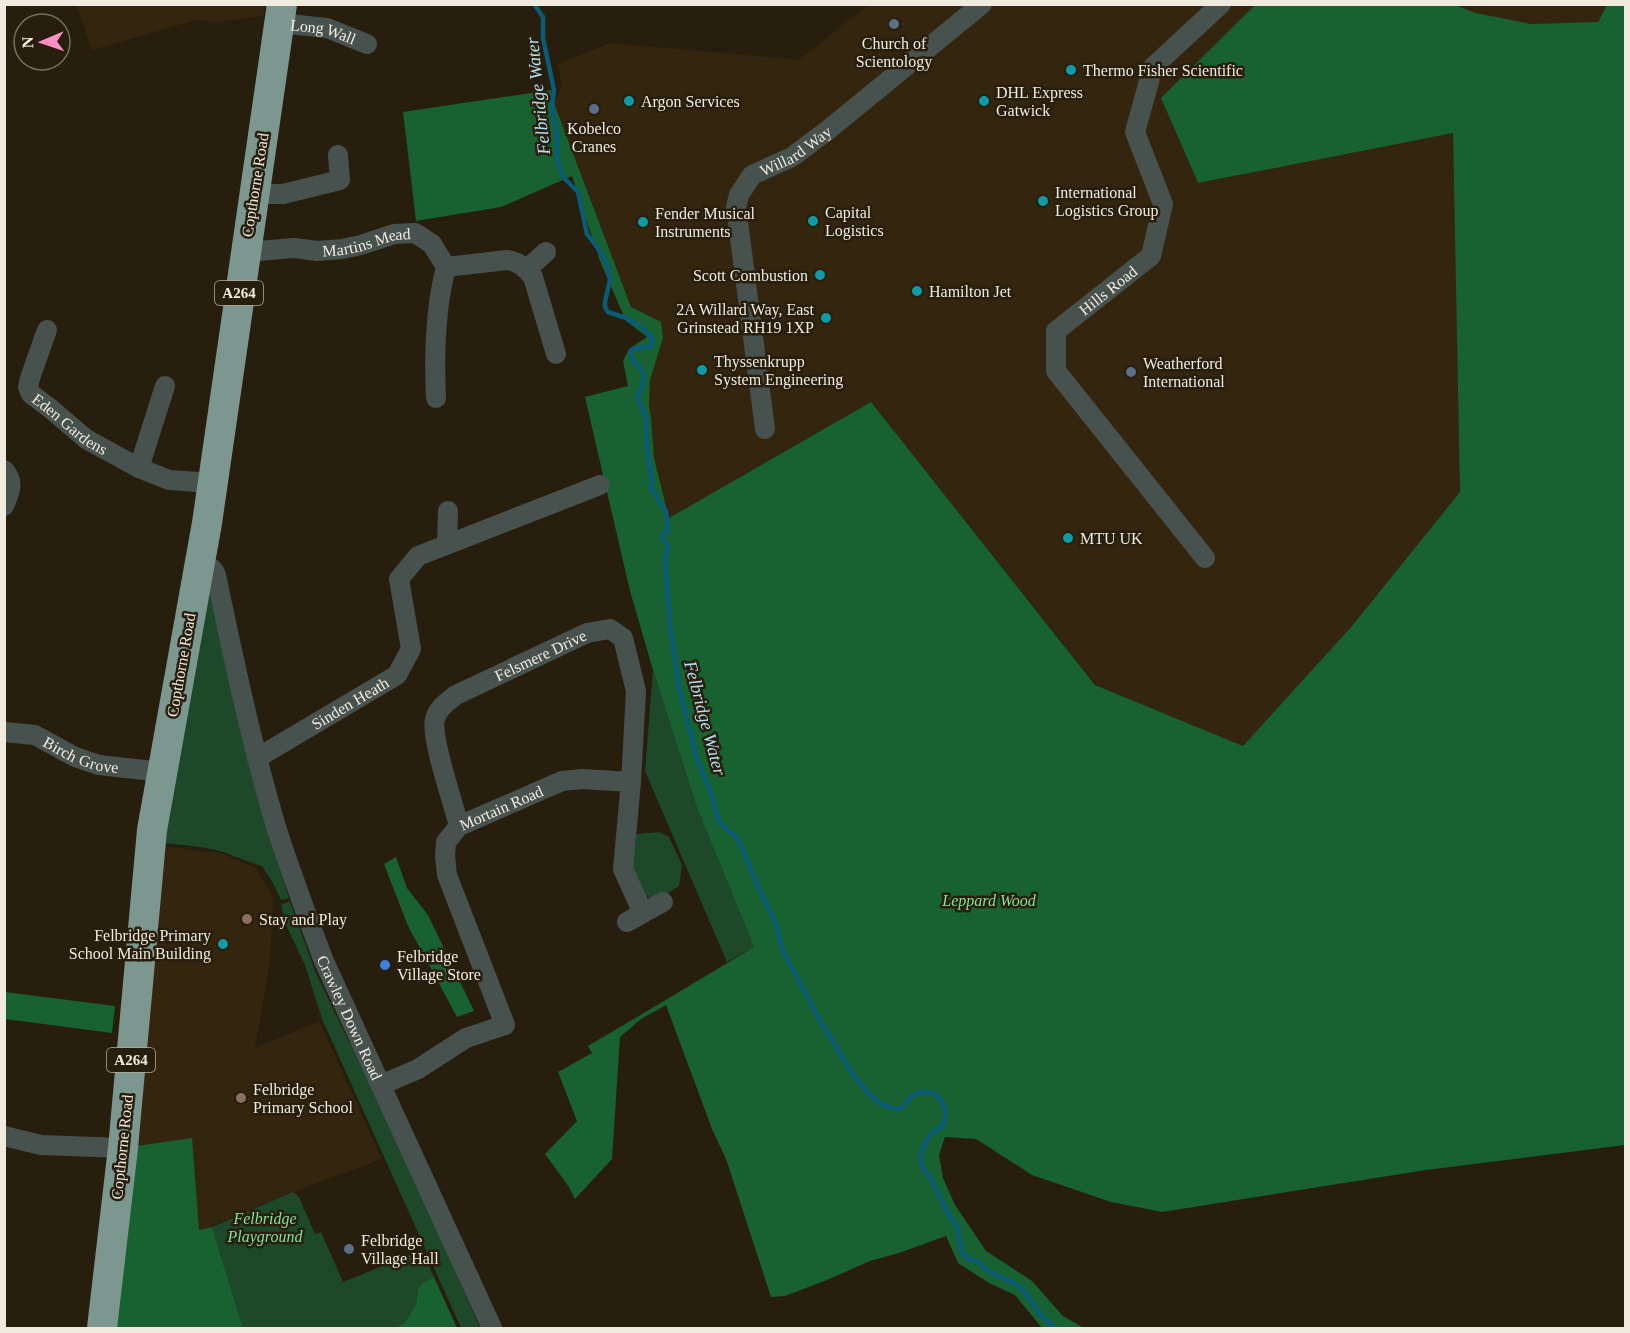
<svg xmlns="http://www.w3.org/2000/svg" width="1630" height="1333" font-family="'Times New Roman',serif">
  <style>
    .built { fill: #34260e }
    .green { fill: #1e482a }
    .forest { fill: #186131 }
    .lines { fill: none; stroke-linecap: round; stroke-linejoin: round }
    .stream { stroke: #095b77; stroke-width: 4.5 }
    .minor { stroke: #47524f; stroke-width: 20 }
    .highway { stroke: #7c9790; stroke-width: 30 }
    .service-dot { fill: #5c6f8a; stroke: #281e0d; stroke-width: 2 }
    .culture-dot { fill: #0f9aa8; stroke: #281e0d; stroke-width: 2 }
    .education-dot { fill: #8d6e63; stroke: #281e0d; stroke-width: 2 }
    .shop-dot { fill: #3f7fe0; stroke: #281e0d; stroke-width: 2 }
    .labels { text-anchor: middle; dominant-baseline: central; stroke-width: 5; stroke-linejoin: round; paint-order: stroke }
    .shield { fill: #281e0d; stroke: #b5ada0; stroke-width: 1.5 }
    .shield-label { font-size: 15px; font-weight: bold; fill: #f1eadf }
    .street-label { font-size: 16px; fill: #f1eadf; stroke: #281e0d }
    .poi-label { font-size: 16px; fill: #f1eadf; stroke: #281e0d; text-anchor: start }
    .park-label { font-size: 16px; font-style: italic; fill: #83e19a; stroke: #281e0d }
    .water-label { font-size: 18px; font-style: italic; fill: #b4e0f5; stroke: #281e0d }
  </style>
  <rect width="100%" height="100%" fill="#281e0d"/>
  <path class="built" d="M77,5V4L266,5L263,16L217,22L196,20L92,50Z
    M868,5H1255L1161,98L1198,183L1453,132L1460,492L1352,626L1243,746L1096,685L871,402L669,518L654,458L651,418L649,406L650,380L663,338L631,307L554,103L562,87L558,64L610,43L799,60Z
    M1455,5H1607L1599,22L1531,24L1476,13Z
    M151,844L205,852H218L256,868L273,896L271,944L268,975L255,1048L319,1021L382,1159L293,1192L199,1231L123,1148Z"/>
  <path class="green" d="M212,591C234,694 256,798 289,898L281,900L273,883L262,866C246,862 232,854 216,850C200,846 181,845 164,843L201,594Z
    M653,670L697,808L754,947L727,962L645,771Z
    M659,832L669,837L682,865L679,886L656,900L645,896L632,868L636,834Z
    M290,901L315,971L350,1044L357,1047L480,1328H461L322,1019L305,965L286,925L281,905Z
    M293,1192L299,1197L315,1234L321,1232L343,1282L422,1250L434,1277L421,1284L418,1289L416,1304L405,1324L394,1328H243L212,1227Z"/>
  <path class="forest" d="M1255,5H1455L1476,13L1531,24L1598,22L1607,5H1625V1145L1426,1170L1162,1212L1111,1202L1032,1175L976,1139L945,1137L939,1155L943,1178L955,1205L986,1251L1032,1281L1063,1316L1084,1328H1042L1015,1295L989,1283L958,1263L946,1236L899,1253L870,1261L827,1280L785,1296L771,1297L726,1159L712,1129L666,1005L641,1019L620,1037L612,1159L575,1199L569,1187L545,1154L577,1121L558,1072L592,1053L588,1046L664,1001L754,947L697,808L653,670L630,591L585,397L628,386L623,361L629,349L647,337L626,321L600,261L572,176L501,207L416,221L403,112L551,90L554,103L631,307L661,322L663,338L650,380L649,406L651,418L654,458L669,518L871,402L1095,685L1243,746L1352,626L1460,492L1453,133L1198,183L1161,98Z
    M396,857L407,888L428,915L474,1011L457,1017L408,926L384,864Z
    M5,992L115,1006L112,1033L5,1019Z
    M192,1138L199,1230L212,1227L243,1328H102L123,1148Z
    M434,1277L457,1328H394L405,1323L416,1304L418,1289L421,1284Z"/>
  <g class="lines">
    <path class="stream" d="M534,4L543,17V38L554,90L552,107L557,135V159L563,177L578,192L587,234L600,251L607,264L610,280L605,302V307L608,312L626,318L638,325L646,331L653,340L651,346L633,349L631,352V358L644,373L642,387L637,397L646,418V440L652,481L651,487L666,512L668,531L663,534L662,538L668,545L665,560L670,625L679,689L697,759L712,796L718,820L726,829L735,835L742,848L758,887L776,923L782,949L820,1021L852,1073L867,1092L881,1104L895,1109H900L913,1095L921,1092L934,1093L941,1101L946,1111L945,1120L942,1127L933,1132L924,1144L921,1156V1165L931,1179L946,1210L957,1227L962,1253L969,1259L980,1262L986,1270L1017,1285L1025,1292L1040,1314L1055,1328"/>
    <g class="minor">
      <path id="s1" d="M278,23L327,28L367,44"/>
      <path d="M254,194H283L340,180L338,155"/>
      <path id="s2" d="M245,249L259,251L294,248L317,251L342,249L361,245L394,234L415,233L432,244L446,267C435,309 434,354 436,398"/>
      <path d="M446,267L507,260C518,261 526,268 533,277L556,354"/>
      <path d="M527,269L546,252"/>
      <path id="s3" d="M47,330L30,378L28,387L31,394L51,409L86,439L139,468L169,480L213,483"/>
      <path id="s4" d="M765,429L736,207L739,195L752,175L792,157L828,130L982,4"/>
      <path d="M139,468L165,386"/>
      <path d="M4,470C15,482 10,492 4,506"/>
      <path d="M447,544L448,511"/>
      <path id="s5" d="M1205,558L1056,371V331L1151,256L1163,204L1135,132L1153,67L1221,4"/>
      <path id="s6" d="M200,564C208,566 213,567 216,575C234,661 252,746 277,830C291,873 307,916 323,959L492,1328"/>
      <path id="s7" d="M4,732L35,735L75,757L99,765L162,772"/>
      <path id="s8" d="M257,758L397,675L411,649L399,579L418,556L600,485"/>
      <path id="s9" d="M459,826C454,805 430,737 435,719C438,708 447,702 456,695L587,633L610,629L623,638L636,691L631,782"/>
      <path d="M643,913L663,902"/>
      <path id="s10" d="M381,1085L418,1069L466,1038L505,1025L447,875L445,856L446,842L459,826L562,781L582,779L631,782L623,869L643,913L627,922"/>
      <path d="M4,1136L41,1145L123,1148"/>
    </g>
    <path class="highway" d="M102,1328L123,1148L152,830L207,523L282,4"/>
  </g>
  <g class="service-dot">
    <circle cx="894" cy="24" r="6"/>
    <circle cx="594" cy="109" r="6"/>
    <circle cx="1131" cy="372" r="6"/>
    <circle cx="349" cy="1249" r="6"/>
  </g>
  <g class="culture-dot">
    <circle cx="1071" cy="70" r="6"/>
    <circle cx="629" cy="101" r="6"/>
    <circle cx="984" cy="101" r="6"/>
    <circle cx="1043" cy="201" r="6"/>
    <circle cx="813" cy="221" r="6"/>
    <circle cx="643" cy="222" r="6"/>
    <circle cx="820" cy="275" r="6"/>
    <circle cx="917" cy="291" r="6"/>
    <circle cx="826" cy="318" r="6"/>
    <circle cx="702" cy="370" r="6"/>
    <circle cx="1068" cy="538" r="6"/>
    <circle cx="223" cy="944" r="6"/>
  </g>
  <g class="education-dot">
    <circle cx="247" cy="919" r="6"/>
    <circle cx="241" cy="1098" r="6"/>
  </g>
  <circle class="shop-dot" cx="385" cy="965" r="6"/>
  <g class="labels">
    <g class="shield">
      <rect x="215" y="281" width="48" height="24" rx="4.5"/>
      <rect x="107" y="1048" width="48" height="24" rx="4.5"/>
    </g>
    <g class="shield-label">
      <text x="239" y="293">A264</text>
      <text x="131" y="1060">A264</text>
    </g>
    <g class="street-label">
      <text stroke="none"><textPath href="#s1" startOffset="46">Long Wall</textPath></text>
      <text stroke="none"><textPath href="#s4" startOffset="310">Willard Way</textPath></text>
      <text transform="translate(255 185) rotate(-81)">Copthorne Road</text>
      <text stroke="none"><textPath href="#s2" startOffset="123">Martins Mead</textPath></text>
      <text stroke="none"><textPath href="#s5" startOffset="345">Hills Road</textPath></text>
      <text stroke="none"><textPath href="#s3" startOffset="117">Eden Gardens</textPath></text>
      <text stroke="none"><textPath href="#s9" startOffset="236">Felsmere Drive</textPath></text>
      <text transform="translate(181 665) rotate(-80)">Copthorne Road</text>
      <text stroke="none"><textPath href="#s8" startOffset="108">Sinden Heath</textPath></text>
      <text stroke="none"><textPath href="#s7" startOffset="82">Birch Grove</textPath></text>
      <text stroke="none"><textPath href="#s10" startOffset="399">Mortain Road</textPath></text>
      <text stroke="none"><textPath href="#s6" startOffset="484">Crawley Down Road</textPath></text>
      <text transform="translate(122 1147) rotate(-84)">Copthorne Road</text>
    </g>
    <g class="poi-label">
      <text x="894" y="43" text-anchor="middle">Church of<tspan x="894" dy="18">Scientology</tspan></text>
      <text x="1083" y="70">Thermo Fisher Scientific</text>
      <text x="996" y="92">DHL Express<tspan x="996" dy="18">Gatwick</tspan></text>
      <text x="641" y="101">Argon Services</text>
      <text x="594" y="128" text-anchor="middle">Kobelco<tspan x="594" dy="18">Cranes</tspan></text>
      <text x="1055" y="192">International<tspan x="1055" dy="18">Logistics Group</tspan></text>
      <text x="825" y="212">Capital<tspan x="825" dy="18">Logistics</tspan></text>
      <text x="655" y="213">Fender Musical<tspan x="655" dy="18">Instruments</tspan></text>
      <text x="808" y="275" text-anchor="end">Scott Combustion</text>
      <text x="929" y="291">Hamilton Jet</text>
      <text x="814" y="309" text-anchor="end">2A Willard Way, East<tspan x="814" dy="18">Grinstead RH19 1XP</tspan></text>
      <text x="714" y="361">Thyssenkrupp<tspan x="714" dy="18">System Engineering</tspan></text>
      <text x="1143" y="363">Weatherford<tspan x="1143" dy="18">International</tspan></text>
      <text x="1080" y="538">MTU UK</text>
      <text x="259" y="919">Stay and Play</text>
      <text x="211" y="935" text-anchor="end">Felbridge Primary<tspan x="211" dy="18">School Main Building</tspan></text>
      <text x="397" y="956">Felbridge<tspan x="397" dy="18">Village Store</tspan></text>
      <text x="253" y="1089">Felbridge<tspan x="253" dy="18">Primary School</tspan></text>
      <text x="361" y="1240">Felbridge<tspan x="361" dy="18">Village Hall</tspan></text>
    </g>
    <g class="park-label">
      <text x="989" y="900">Leppard Wood</text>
      <text x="265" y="1218">Felbridge<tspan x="265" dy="18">Playground</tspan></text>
    </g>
    <g class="water-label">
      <text transform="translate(538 96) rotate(-96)">Felbridge Water</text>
      <text transform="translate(705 718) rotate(75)">Felbridge Water</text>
    </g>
  </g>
  <rect width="1630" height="1333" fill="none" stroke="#f1eadf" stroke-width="12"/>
  <g transform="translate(42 42) rotate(268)"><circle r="28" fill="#281e0d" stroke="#787061" stroke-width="1.5"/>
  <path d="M0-4.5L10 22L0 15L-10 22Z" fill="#fc8fc3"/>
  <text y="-9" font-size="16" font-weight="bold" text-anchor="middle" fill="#f1eadf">N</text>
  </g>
</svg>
